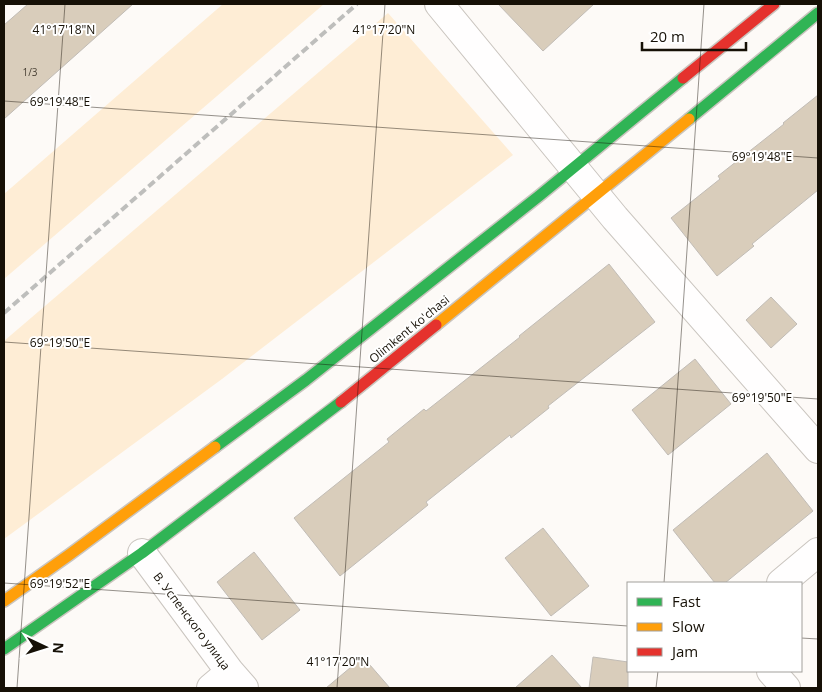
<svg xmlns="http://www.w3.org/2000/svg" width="822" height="692" font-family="'Open Sans',sans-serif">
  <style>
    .green { fill: #feedd5 }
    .building { fill: #d9cdbb; stroke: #c1bcb6 }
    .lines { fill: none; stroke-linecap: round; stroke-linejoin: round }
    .street-casing { stroke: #cac5bf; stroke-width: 30 }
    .fast-casing { stroke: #cac5bf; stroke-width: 14 }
    .slow-casing { stroke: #cac5bf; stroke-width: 14 }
    .jam-casing { stroke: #cac5bf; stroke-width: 14 }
    .street { stroke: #fffefe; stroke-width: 28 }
    .fast { stroke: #30b455; stroke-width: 11 }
    .slow { stroke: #ff9f0a; stroke-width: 11 }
    .jam { stroke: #e5322d; stroke-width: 11 }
    .rail { stroke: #bebebc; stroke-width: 4; stroke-dasharray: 8 4; stroke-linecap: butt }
    .ticks { fill: none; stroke: #161006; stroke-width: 1; stroke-opacity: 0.45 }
    .labels { text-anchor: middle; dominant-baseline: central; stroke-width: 4; stroke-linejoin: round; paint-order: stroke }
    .number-label { font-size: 10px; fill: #473f33 }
    .street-label { font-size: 12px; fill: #161006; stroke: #fff }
    .ticks-label { font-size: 12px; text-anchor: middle; fill: #161006; stroke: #fff; stroke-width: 4; stroke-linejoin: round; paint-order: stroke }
  </style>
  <rect width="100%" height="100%" fill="#fdfaf7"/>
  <path class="green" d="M223,4H324L4,279V194Z
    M388,13L513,155L222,379L4,539V341Z"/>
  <path class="building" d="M28,4H133L4,119V25Z
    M498,4H594L543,51Z
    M818,95V190L752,244L754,246L717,276L671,218L720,179L718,176L784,124L783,123Z
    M609,264L655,322L548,406L549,408L511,438L510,435L426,502L428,505L340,576L294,518L389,442L387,439L424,409L426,411L520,337L519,336Z
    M771,297L797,324L771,348L746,320Z
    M695,359L731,404L668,455L632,410Z
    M767,453L813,511L725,583H715L673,530Z
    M543,528L589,586L551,616L505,558Z
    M254,552L300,610L262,640L217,582Z
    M552,655L582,688H515Z
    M363,657L390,688H326Z
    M593,657L628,662V688H589Z"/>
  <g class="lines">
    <defs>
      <path id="street" d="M439,4L615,218L818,449
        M142,553L230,672L244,688
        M781,583L818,552
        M771,671L786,688
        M211,688L230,672"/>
      <path id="fast" d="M689,119L818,13
        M215,447L306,380L539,196L683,78
        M4,649L142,553L341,402"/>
      <path id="slow" d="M436,325L689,119
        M4,601L69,555L215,447"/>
      <path id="jam" d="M683,78L774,4
        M341,402L436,325"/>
    </defs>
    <use href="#street" class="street-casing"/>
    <use href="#fast" class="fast-casing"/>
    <use href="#slow" class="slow-casing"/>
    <use href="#jam" class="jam-casing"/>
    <use href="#street" class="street"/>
    <use href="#fast" class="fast"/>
    <use href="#slow" class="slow"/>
    <use href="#jam" class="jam"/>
    <path class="rail" d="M4,313L357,4"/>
  </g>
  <path class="ticks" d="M4,101L818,158M4,342L818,399M4,583L628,626M664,583L704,4M801,638L818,639M17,688L65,4M337,688L385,4M656,688L658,671"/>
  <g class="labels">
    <g class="number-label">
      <text x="30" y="72">1/3</text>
    </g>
    <g class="street-label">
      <text transform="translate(409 329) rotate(-39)">Olimkent ko'chasi</text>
      <text transform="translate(192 621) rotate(53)">В. Успенского улица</text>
    </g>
  </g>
  <g class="ticks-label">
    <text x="64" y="34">41°17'18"N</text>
    <text x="384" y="34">41°17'20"N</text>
    <text x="60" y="106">69°19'48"E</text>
    <text x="762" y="161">69°19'48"E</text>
    <text x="60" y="347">69°19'50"E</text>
    <text x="762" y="402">69°19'50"E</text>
    <text x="60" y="588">69°19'52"E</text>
    <text x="338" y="666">41°17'20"N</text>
  </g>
  <rect width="822" height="692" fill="none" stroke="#161006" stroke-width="10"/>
  <rect x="627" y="582" width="175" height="90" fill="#ffffff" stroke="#a29f9b"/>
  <rect x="637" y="598" width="25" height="8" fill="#30b455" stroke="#a29f9b"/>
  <text x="672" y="607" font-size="15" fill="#161006">Fast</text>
  <rect x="637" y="623" width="25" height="8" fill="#ff9f0a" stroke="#a29f9b"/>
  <text x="672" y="632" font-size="15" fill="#161006">Slow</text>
  <rect x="637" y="648" width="25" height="8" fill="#e5322d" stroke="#a29f9b"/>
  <text x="672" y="657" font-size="15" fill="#161006">Jam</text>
  <g transform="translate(45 647) rotate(94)" stroke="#ffffff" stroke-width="4" paint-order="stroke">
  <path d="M0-4L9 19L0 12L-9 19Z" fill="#161006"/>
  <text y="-8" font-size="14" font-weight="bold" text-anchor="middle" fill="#161006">N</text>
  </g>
  <path d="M642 42v8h104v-8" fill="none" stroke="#161006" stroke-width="2.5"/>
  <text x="650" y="42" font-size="15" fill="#161006" stroke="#ffffff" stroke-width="4" paint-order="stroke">20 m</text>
</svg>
